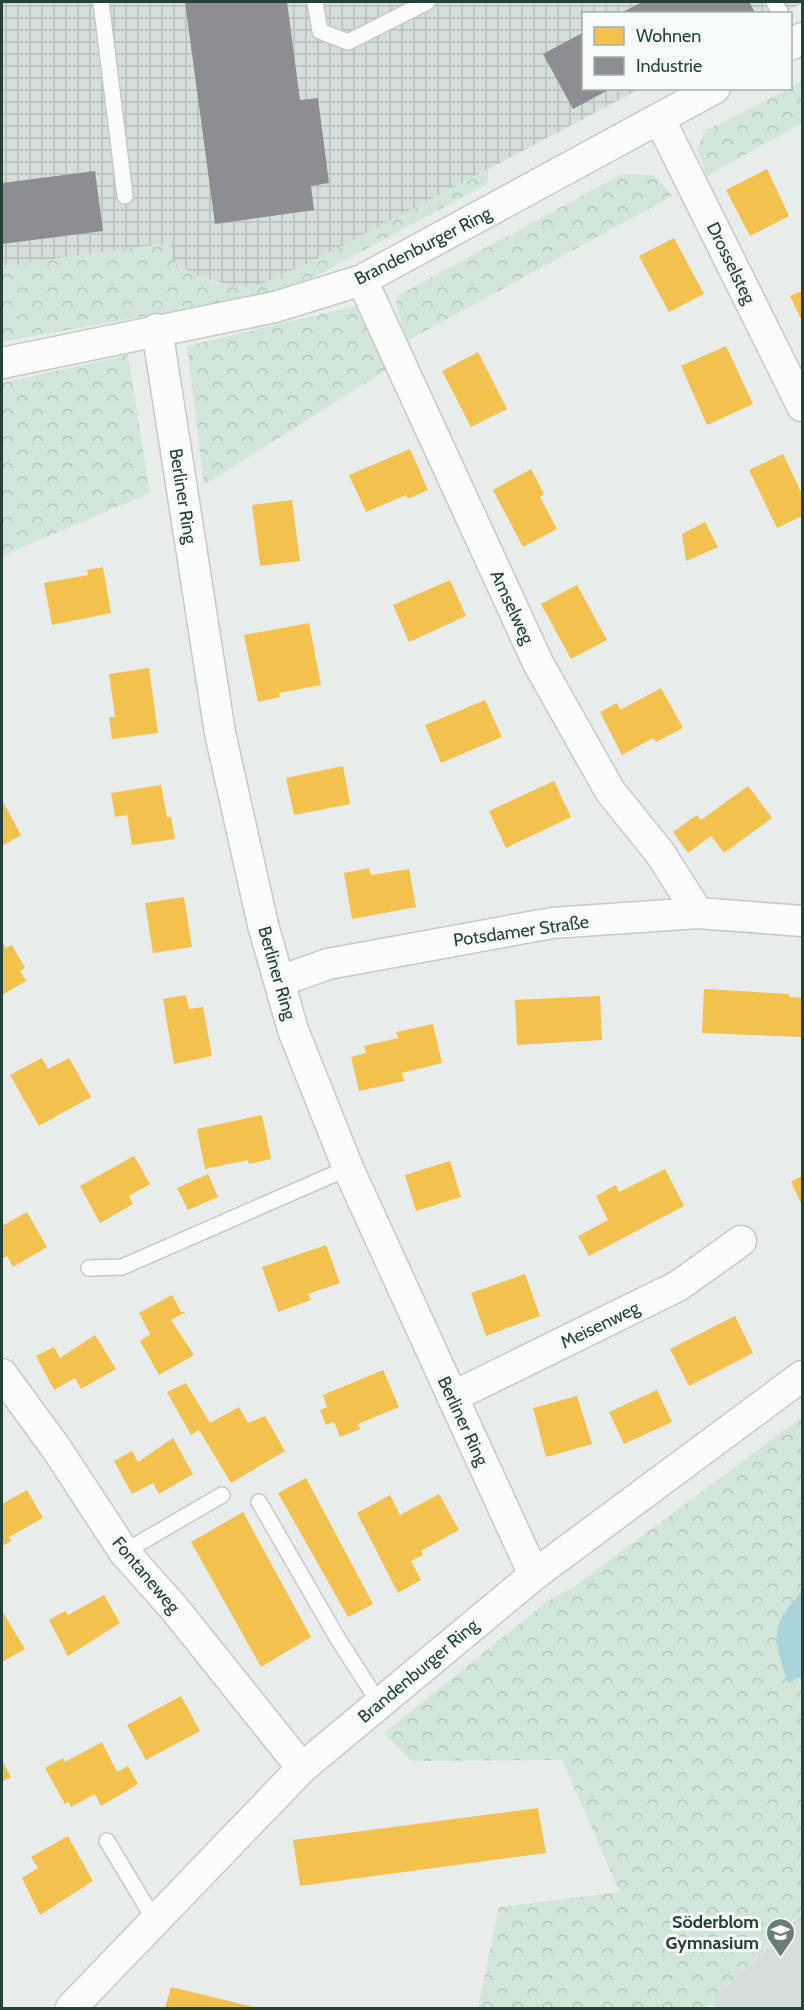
<svg xmlns="http://www.w3.org/2000/svg" width="804" height="2010" font-family="Cabin,sans-serif">
  <style>
    .built { fill: #d6dedb }
    .industrial { fill: url(#industrial-grid) }
    .forest { fill: url(#forest-crowns) }
    .water { fill: #a9d4db }
    .homes { fill: #f2c14e }
    .industry { fill: #8d8d92 }
    .lines { fill: none; stroke-linecap: round; stroke-linejoin: round }
    .service-casing { stroke: #c5cac8; stroke-width: 18 }
    .minor-casing { stroke: #c5cac8; stroke-width: 33 }
    .service { stroke: #fcfcfc; stroke-width: 15 }
    .minor { stroke: #fcfcfc; stroke-width: 30 }
    .labels { text-anchor: middle; dominant-baseline: central; stroke-width: 6; stroke-linejoin: round; paint-order: stroke }
    .street-label { font-size: 18px; fill: #24423a; stroke: #f7fbf9 }
    .poi-label { font-size: 18px; font-weight: bold; fill: #24423a; stroke: #f7fbf9; text-anchor: end }
  </style>
  <defs>
    <pattern id="industrial-grid" width="8" height="8" patternUnits="userSpaceOnUse" patternTransform="scale(1.5)"><rect width="8" height="8" fill="#d6dedb"/><path d="M0 4h8M4 0v8" fill="none" stroke="#b8c0bd"/></pattern>
    <pattern id="forest-crowns" width="20" height="18" patternUnits="userSpaceOnUse" patternTransform="scale(1.5)"><rect width="20" height="18" fill="#d1e6d8"/><path d="M2 6a3 3 0 1 1 6 0M12 15a3 3 0 1 1 6 0" fill="none" stroke="#b3c6ba"/></pattern>
  </defs>
  <rect width="100%" height="100%" fill="#e8edeb"/>
  <path class="built" d="M802,1913V2008H716L712,2002Z"/>
  <path class="industrial" d="M2,2H802V3L783,14H584V88L640,89L313,261L259,285L236,287L194,275L173,261L169,243L2,266Z"/>
  <path class="forest" d="M802,80V123L707,176L697,149L705,131L790,88Z
    M489,168L487,184L316,276L273,293L2,342V266L170,243L173,261L194,275L214,282L236,287L259,285L313,261Z
    M622,174L654,175L672,196L407,341L396,305L397,296Z
    M360,305L391,367L204,485L187,346Z
    M128,355L150,493L2,556V383Z
    M802,1417V1591L784,1612L788,1683L799,1677L802,1681V1911L707,2008H478L499,1907L620,1892L562,1760L412,1761L384,1733L548,1601L571,1589Z"/>
  <path class="water" d="M802,1591V1681L799,1677L788,1683C774,1638 768,1628 802,1591Z"/>
  <path class="homes" d="M767,169L789,216L750,236L726,190Z
    M674,238L704,294L669,312L639,256Z
    M802,291V321L790,296Z
    M726,346L753,404L707,425L681,366Z
    M478,352L507,409L471,427L442,371Z
    M410,449L428,490L408,499L406,495L366,512L349,475Z
    M783,454L802,494V516L777,528L749,470Z
    M531,469L544,494L540,497L557,529L523,547L493,490Z
    M292,500L300,561L260,566L252,505Z
    M705,522L718,547L686,561L682,534Z
    M103,567L111,613L52,625L44,583L88,575L87,570Z
    M450,580L466,616L409,642L393,605Z
    M577,585L607,640L571,659L541,604Z
    M309,623L321,685L279,693L280,697L258,702L244,635Z
    M149,668L158,733L112,739L109,717H115L109,674Z
    M661,688L683,728L656,742L653,738L622,755L600,712L617,703L620,710Z
    M485,700L502,737L441,763L425,725Z
    M343,766L350,804L294,815L286,778Z
    M554,781L571,817L506,848L489,811Z
    M161,785L167,817H171L175,839L132,845L127,815L115,817L111,793Z
    M748,786L772,818L724,853L711,836L688,853L673,832L697,815L701,820Z
    M2,800L21,835L2,846Z
    M369,868L371,875L409,869L416,907L352,919L344,873Z
    M184,897L192,947L153,953L145,903Z
    M2,941L6,948L12,945L25,968L20,971L26,981L2,995Z
    M704,989L789,994V997L802,998V1037L702,1033Z
    M186,995L189,1009L203,1007L212,1056L174,1064L163,999Z
    M600,996L602,1040L517,1045L515,1000Z
    M433,1024L442,1063L402,1073L404,1081L359,1091L351,1057L366,1053L364,1046L398,1038L396,1032Z
    M42,1058L48,1069L69,1058L91,1097L39,1126L10,1075Z
    M262,1115L271,1159L249,1164L248,1160L205,1169L197,1129Z
    M134,1156L150,1184L129,1196L133,1204L100,1223L80,1186Z
    M450,1161L461,1197L416,1211L405,1175Z
    M665,1169L684,1206L589,1256L578,1236L608,1220L596,1196L616,1185L619,1192Z
    M208,1174L218,1197L188,1210L177,1188Z
    M802,1176V1205L791,1182Z
    M27,1212L47,1247L13,1267L7,1256L2,1259V1226Z
    M326,1245L340,1283L308,1294L311,1300L278,1312L262,1267Z
    M525,1274L540,1316L486,1336L471,1293Z
    M172,1295L181,1312H186L171,1320L194,1355L159,1375L140,1341L150,1334L139,1313Z
    M735,1316L753,1353L689,1386L670,1349Z
    M95,1335L116,1369L81,1389L75,1378L54,1390L36,1356L54,1347L60,1358Z
    M383,1370L399,1407L358,1424L360,1429L340,1437L334,1422L326,1425L320,1410L327,1407L323,1395Z
    M186,1383L210,1423L239,1407L248,1423L265,1416L285,1451L231,1483L199,1430L191,1435L167,1392Z
    M657,1390L672,1422L624,1444L609,1412Z
    M577,1396L592,1444L546,1457L533,1408Z
    M173,1438L193,1474L159,1494L153,1483L132,1494L114,1461L132,1451L138,1462Z
    M306,1478L373,1604L348,1617L278,1493Z
    M27,1490L43,1518L9,1537L11,1541L2,1546V1504Z
    M439,1494L459,1530L421,1551L423,1555L411,1561L421,1580L398,1593L357,1513L390,1495L400,1515Z
    M243,1512L311,1637L261,1667L191,1542Z
    M104,1595L120,1623L68,1656L49,1620L65,1611L68,1615Z
    M4,1614L25,1649L2,1662V1615Z
    M181,1696L200,1731L146,1760L127,1725Z
    M102,1742L117,1772L128,1766L138,1784L101,1806L95,1794L71,1807L69,1802L65,1804L45,1768L63,1758L65,1762Z
    M2,1760L11,1777L2,1782Z
    M538,1808L546,1853L300,1886L293,1840Z
    M68,1836L93,1881L40,1915L22,1878L38,1868L31,1857Z
    M171,1987L258,2008H165Z"/>
  <path class="industry" d="M185,2H287L300,100L318,98L329,183L311,186L314,210L215,224Z
    M642,2H749L756,14H619Z
    M584,32V88H612L573,109L543,54Z
    M95,171L103,231L2,244V183Z"/>
  <g class="lines">
    <defs>
      <path id="service" d="M101,2L125,196
        M315,2L320,31L348,42L427,2
        M774,2L781,14
        M89,1268L122,1267L348,1168
        M259,1502L338,1639L379,1703
        M124,1552L222,1495
        M107,1841L155,1921"/>
      <path id="minor" d="M790,45L802,38
        M660,120L802,406
        M362,280L538,663L610,791L660,853L698,913
        M157,329L220,733L263,925L293,1030L348,1168L534,1575
        M2,363L275,307L362,280L715,88
        M280,981L328,964L552,923L698,913L802,921
        M2,1374L56,1448L124,1552L174,1608L302,1768
        M452,1397L678,1286L741,1241
        M71,2008L302,1768L534,1575L802,1376"/>
    </defs>
    <use href="#service" class="service-casing"/>
    <use href="#minor" class="minor-casing"/>
    <use href="#service" class="service"/>
    <use href="#minor" class="minor"/>
  </g>
  <defs>
    <symbol id="school-pin" viewBox="-11 -11 22 30"><path d="M0 17L-7.5 6A9.5 9.5 0 1 1 7.5 6Z" fill="#697e78" stroke="#f7fbf9"/><path d="M0-5L7-2L0 1L-7-2ZM-4 1L0 2.5L4 1V4Q0 6-4 4Z" fill="#fff"/></symbol>
  </defs>
  <g fill-rule="evenodd">
    <use href="#school-pin" x="764" y="1916" width="33" height="45"/>
  </g>
  <g class="labels">
    <g class="street-label">
      <text transform="translate(423 246) rotate(-27)">Brandenburger Ring</text>
      <text transform="translate(731 263) rotate(64)">Drosselsteg</text>
      <text transform="translate(183 496) rotate(81)">Berliner Ring</text>
      <text transform="translate(512 607) rotate(65)">Amselweg</text>
      <text transform="translate(521 931) rotate(-8)">Potsdamer Straße</text>
      <text transform="translate(277 973) rotate(74)">Berliner Ring</text>
      <text transform="translate(600 1325) rotate(-26)">Meisenweg</text>
      <text transform="translate(463 1421) rotate(65)">Berliner Ring</text>
      <text transform="translate(146 1575) rotate(50)">Fontaneweg</text>
      <text transform="translate(418 1671) rotate(-40)">Brandenburger Ring</text>
    </g>
    <g class="poi-label">
      <text x="759" y="1922">Söderblom<tspan x="759" dy="21">Gymnasium</tspan></text>
    </g>
  </g>
  <rect width="804" height="2010" fill="none" stroke="#24423a" stroke-width="6"/>
  <rect x="582" y="12" width="210" height="78" fill="#f7fbf9" stroke="#a3b1ad" stroke-width="1.5"/>
  <rect x="594" y="27" width="30" height="18" fill="#f2c14e" stroke="#a3b1ad" stroke-width="1.5"/>
  <text x="636" y="42" font-size="18" fill="#24423a">Wohnen</text>
  <rect x="594" y="57" width="30" height="18" fill="#8d8d92" stroke="#a3b1ad" stroke-width="1.5"/>
  <text x="636" y="72" font-size="18" fill="#24423a">Industrie</text>
</svg>
